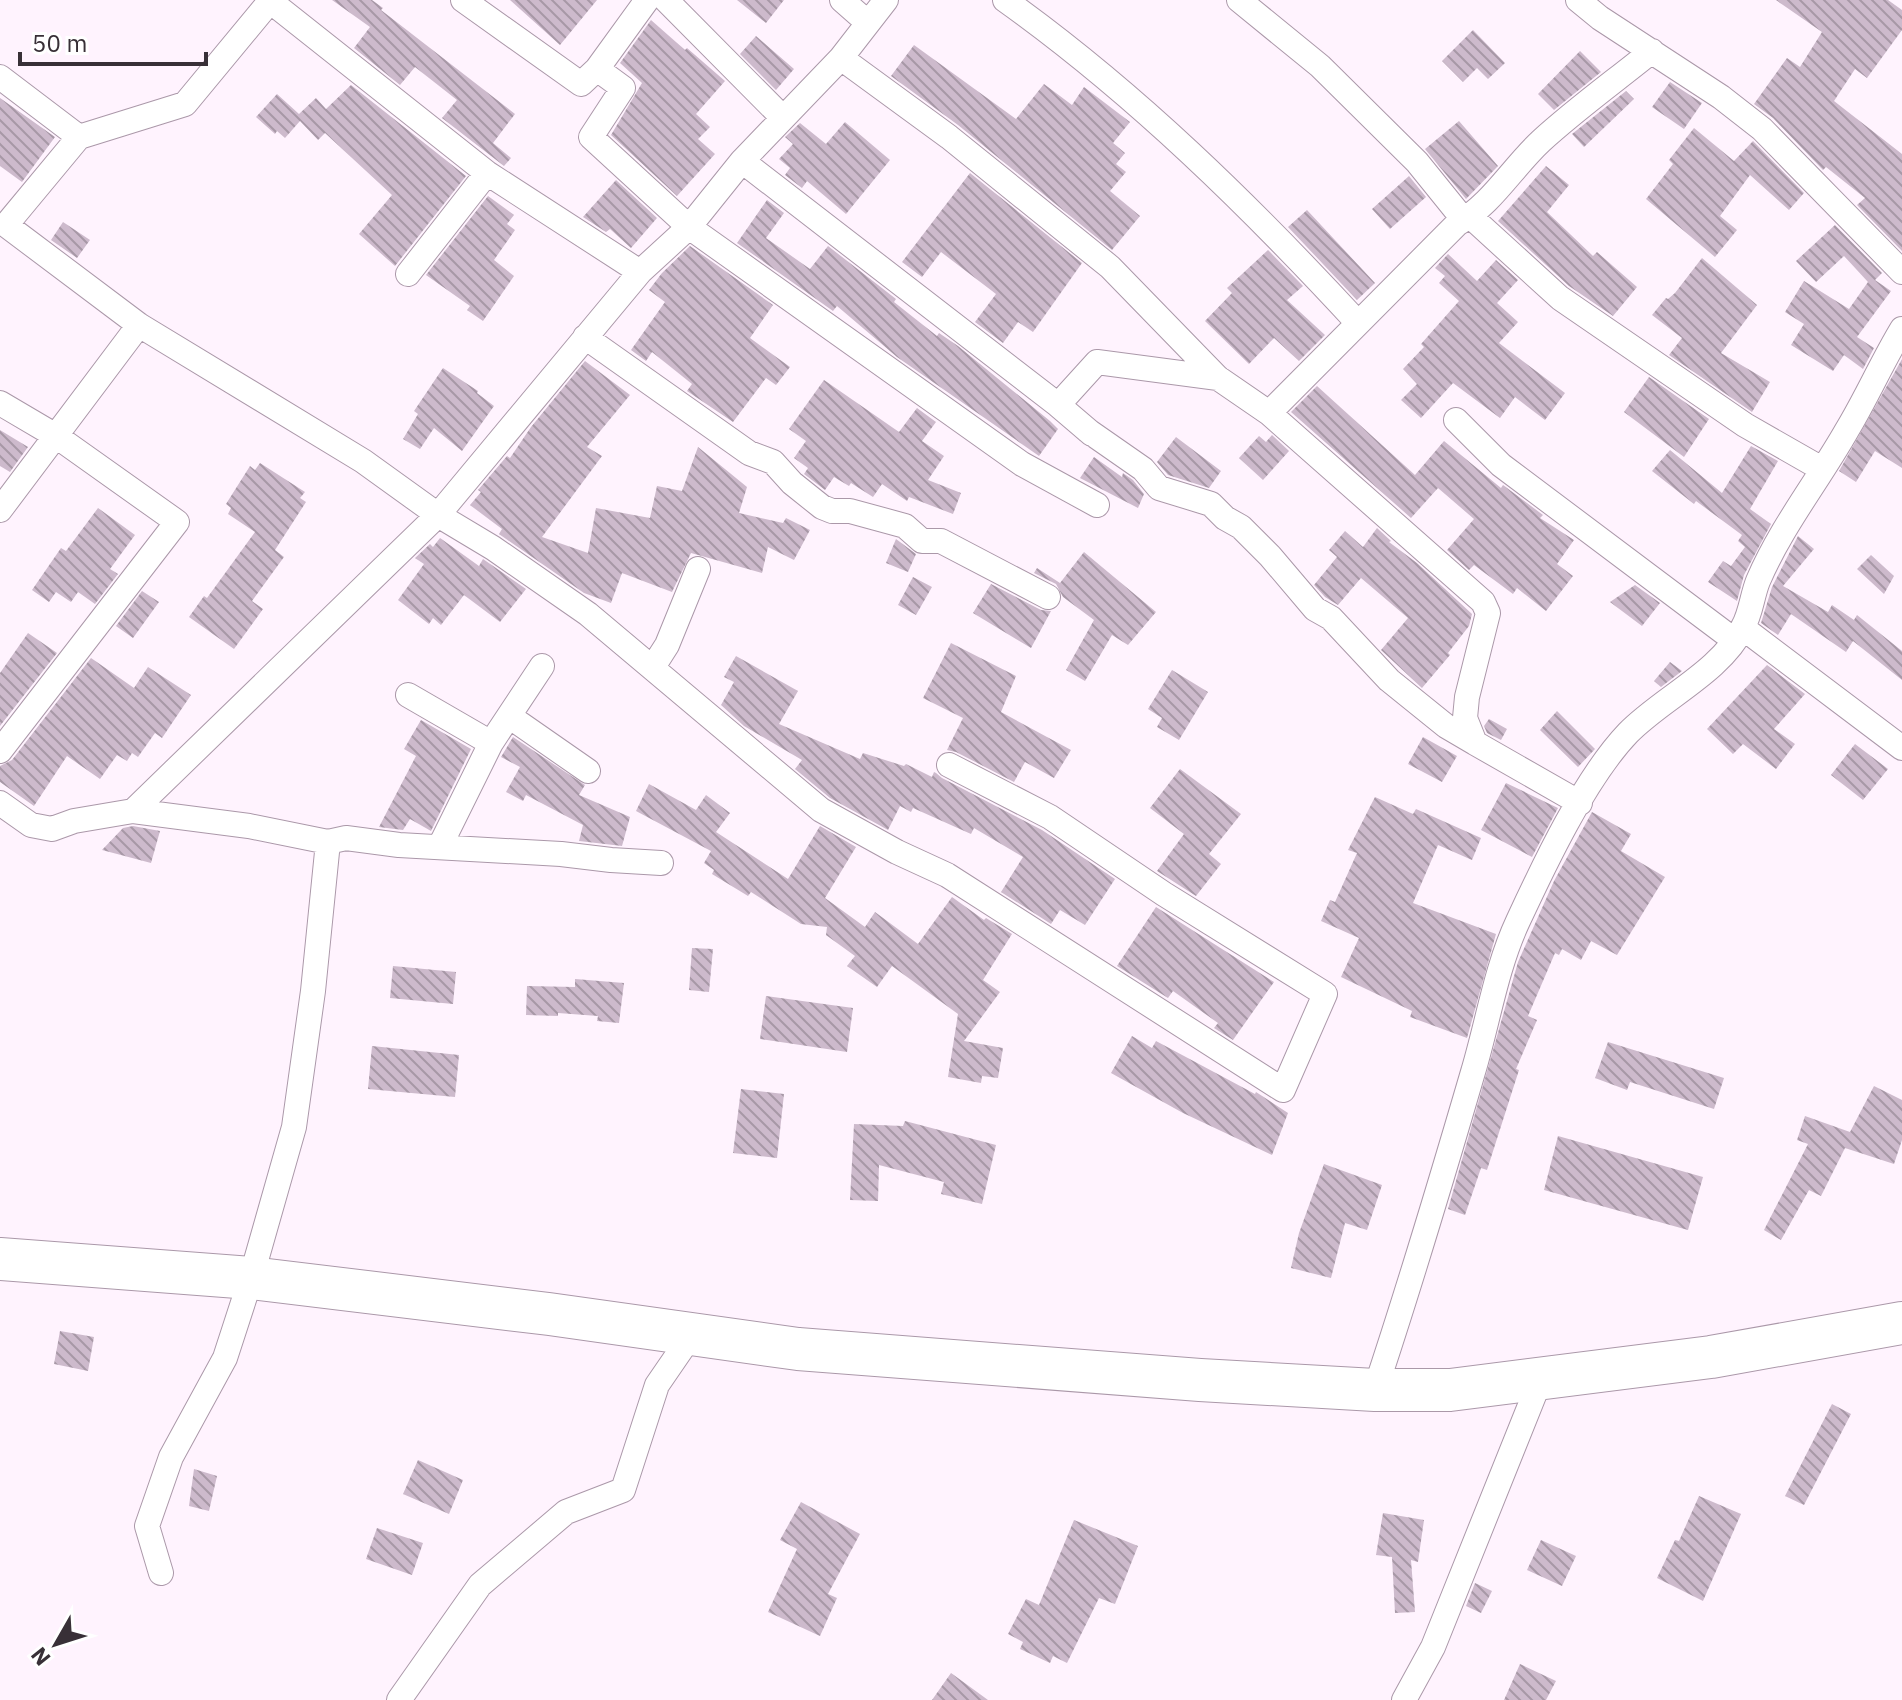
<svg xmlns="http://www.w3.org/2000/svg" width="1902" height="1700" font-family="'IBM Plex Sans',sans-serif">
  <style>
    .building { fill: url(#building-back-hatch) }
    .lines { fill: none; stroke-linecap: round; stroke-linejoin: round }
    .street-casing { stroke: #ab98a9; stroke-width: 26 }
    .highway-casing { stroke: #ab98a9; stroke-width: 44 }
    .street { stroke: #fff; stroke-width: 24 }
    .highway { stroke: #fff; stroke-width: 42 }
  </style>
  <defs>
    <pattern id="building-back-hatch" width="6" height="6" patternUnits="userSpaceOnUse" patternTransform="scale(2)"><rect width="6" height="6" fill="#cdbacc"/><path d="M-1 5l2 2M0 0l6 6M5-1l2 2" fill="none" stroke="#a798a6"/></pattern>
  </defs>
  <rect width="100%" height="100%" fill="#fff3fe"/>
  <path class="building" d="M332,0H372L383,8L381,10L515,114L493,143L511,158L504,166L442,118L457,100L415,67L400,85L354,48L370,27Z
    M510,0H597L560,45Z
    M737,0H784L766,23Z
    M1776,0H1888L1902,10V30L1867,78L1855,69L1834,101L1902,154V251L1857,205L1865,198L1826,167L1823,170L1773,118L1754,104L1787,58L1800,67L1822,32Z
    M651,20L685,50L687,48L725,81L696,114L710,127L698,139L715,154L677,196L611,135L642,83L620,63Z
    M1473,30L1505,63L1488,79L1477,68L1463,82L1442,61Z
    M756,36L794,69L776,90L740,54Z
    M914,45L1016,119L1044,84L1072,105L1084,87L1130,122L1113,143L1125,153L1116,164L1126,172L1110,191L1140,216L1112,250L958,125L891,76Z
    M1580,51L1601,72L1554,110L1538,94Z
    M1670,82L1702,103L1684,129L1652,107Z
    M351,85L466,176L395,266L359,234L392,195L325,133L318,140L300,121L285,138L277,131L275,134L256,117L277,94L299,114L316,98L326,109Z
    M1626,91L1634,99L1584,147L1572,134Z
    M0,98L55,137L22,182L0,166Z
    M1459,121L1498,166L1466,199L1425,149Z
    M845,122L890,160L846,214L807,181L802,188L785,175L790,168L779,159L793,144L785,137L800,123L826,144Z
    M1694,128L1734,161L1753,141L1804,193L1789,210L1750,175L1720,216L1737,230L1715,257L1646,199L1673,164L1669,160Z
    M1546,166L1569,185L1547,212L1593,256L1597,252L1637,287L1613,316L1569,286L1498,221Z
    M970,173L1082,263L1033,332L1018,322L1003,343L975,322L996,294L941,252L922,277L902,262Z
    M1409,176L1426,197L1390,229L1372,209Z
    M616,180L657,218L631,248L610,229L606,232L583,217Z
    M488,196L514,215L507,224L515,230L494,260L514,276L483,321L467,310L470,306L426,275Z
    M767,200L784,213L766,238L810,269L828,246L896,299L894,302L937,336L939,333L958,346L1050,421L1058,429L1039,456L897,357L837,306L833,311L737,243Z
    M1307,210L1375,283L1357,300L1288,227Z
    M63,222L90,240L77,258L51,240Z
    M1835,225L1882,273L1875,280L1891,291L1857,337L1874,348L1863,369L1844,355L1833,371L1791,345L1804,324L1785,312L1804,281L1849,309L1868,282L1844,256L1816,282L1796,261Z
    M690,246L773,305L750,338L790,367L776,385L766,378L733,422L687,391L692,384L652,352L646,361L631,350L665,302L649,290L662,273Z
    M1268,250L1303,286L1287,300L1325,335L1299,361L1274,338L1249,364L1205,321L1232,293L1227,288Z
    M1448,254L1477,281L1496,260L1518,280L1497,303L1518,322L1499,343L1565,393L1545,420L1515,397L1500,418L1453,383L1421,418L1401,400L1417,384L1403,369L1424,347L1421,344L1459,301L1439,283L1445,276L1435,268Z
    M1702,258L1757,305L1721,353L1770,382L1752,412L1669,355L1682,338L1652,315L1666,298L1668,299L1675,293Z
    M1902,359V468L1875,451L1856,482L1839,471Z
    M585,361L630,395L587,447L602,456L542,537L588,553L596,508L650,518L657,486L682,491L698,447L747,487L739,513L783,523L786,518L810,530L794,560L768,547L762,573L691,553L672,592L622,573L611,603L584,593L499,534L502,529L470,505L481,492L478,490L507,456L510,458L531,427Z
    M443,368L478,391L477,393L494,406L462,451L434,428L420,449L403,439L418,414L414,411Z
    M1649,377L1709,419L1684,457L1624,412Z
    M824,380L899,432L917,408L936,422L922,441L944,456L928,480L961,493L953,514L909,497L907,501L882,484L873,497L851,483L849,486L834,477L825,490L804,474L808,468L794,458L806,441L789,429Z
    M1317,386L1415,475L1444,441L1501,488L1503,485L1543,515L1540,518L1574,540L1557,564L1573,576L1546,611L1517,588L1513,594L1474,565L1469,570L1447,550L1474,519L1438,488L1411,518L1291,412Z
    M0,430L28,447L10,472L0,466Z
    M1272,435L1289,451L1263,480L1239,458L1259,436L1266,442Z
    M1176,437L1221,471L1209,488L1168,475L1157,462Z
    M1751,446L1778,461L1750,509L1771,524L1744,575L1737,601L1708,582L1723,561L1731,566L1745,547L1738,541L1742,535L1696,501L1694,504L1652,471L1670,450L1722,493Z
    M1094,457L1122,477L1123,473L1133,480L1144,494L1138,508L1080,478Z
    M260,463L305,492L300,498L306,502L275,550L284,557L252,601L263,609L234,649L189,617L204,596L207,598L255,532L228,514L231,508L226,504L250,466L255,470Z
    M98,508L135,535L110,569L118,574L95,604L78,592L71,602L56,592L49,602L32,590L61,548L66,551Z
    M1377,528L1391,541L1389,542L1417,563L1472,614L1469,626L1448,653L1450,655L1422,688L1381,650L1408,618L1361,578L1338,605L1325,597L1314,585L1337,557L1329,550L1345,531L1363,547Z
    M1798,536L1814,549L1783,586L1828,612L1832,605L1854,620L1857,615L1902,651V680L1853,641L1846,652L1791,614L1778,635L1761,623L1772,587Z
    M440,538L479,566L483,559L526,589L500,622L464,595L441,625L433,618L429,624L398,600L424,564L415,558L430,544L433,547Z
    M896,539L916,554L908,572L886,563Z
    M1084,552L1156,612L1128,645L1112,635L1085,681L1066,670L1094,620L1063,597L1056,584L1034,573L1037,568L1060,583Z
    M1871,555L1894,576L1884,594L1857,569Z
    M913,577L932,587L916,615L898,605Z
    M991,584L1041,610L1051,611L1031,648L973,613Z
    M1635,585L1660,603L1642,626L1610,602Z
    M142,591L159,602L133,638L116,626Z
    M28,633L57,653L0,726V673Z
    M951,643L1016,676L1001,712L1071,750L1054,778L1025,762L1014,782L956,752L947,750L963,718L923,698Z
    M736,656L798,691L779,724L860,759L863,753L904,766L906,764L932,777L934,772L936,773L942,778L1042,830L1115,879L1085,925L1060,910L1051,924L1001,892L1023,857L974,828L971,834L913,808L911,812L900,806L888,830L830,798L795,769L802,760L744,726L721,705L734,682L724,677Z
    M91,658L134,688L148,667L191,695L162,738L155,733L138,757L132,753L127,761L117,755L100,779L67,756L34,806L0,782V766L12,760Z
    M1670,662L1682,671L1661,687L1654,681Z
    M1767,665L1805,694L1774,729L1795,744L1776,769L1743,744L1733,754L1707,729Z
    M1172,670L1208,692L1179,740L1157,727L1162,718L1148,709Z
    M1557,711L1595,749L1578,767L1540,730Z
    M1489,719L1507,729L1501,740L1487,733L1484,726Z
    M421,720L471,749L431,831L410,819L403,830L379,827L416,756L404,749Z
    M513,737L585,785L579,795L630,817L622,846L579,841L583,825L526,795L523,801L506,792L520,767L501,757Z
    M1423,737L1457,756L1442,782L1408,764Z
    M1855,744L1888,769L1863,800L1831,775Z
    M1180,769L1241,814L1209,854L1221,864L1196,896L1157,871L1184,834L1150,808Z
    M1506,783L1558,808L1532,857L1481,830Z
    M649,784L696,810L706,795L730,813L716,832L788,879L820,826L856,847L825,898L865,927L875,912L918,944L952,897L984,920L986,918L1012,934L983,980L1000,992L964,1041L1003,1048L998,1078L982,1076L981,1083L948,1077L958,1014L892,966L877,987L847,966L855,956L826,935L827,927L801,924L751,892L748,896L712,874L714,870L704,863L711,851L636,811Z
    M1375,797L1413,814L1416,809L1481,838L1472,860L1438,845L1413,903L1496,934L1467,1038L1410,1017L1412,1011L1341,977L1359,938L1321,921L1330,900L1335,902L1357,853L1348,850Z
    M1592,812L1631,834L1621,851L1665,877L1617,955L1591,941L1581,960L1562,949L1559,955L1555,953L1528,1016L1537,1020L1516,1069L1519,1070L1487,1170L1481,1168L1465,1215L1448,1209L1518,962L1554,881Z
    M133,826L160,831L151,863L102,850L123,828Z
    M1156,907L1274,982L1233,1040L1214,1028L1218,1023L1173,991L1168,998L1117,966Z
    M692,948L713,949L709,992L689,990Z
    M393,966L456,972L453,1004L390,998Z
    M575,979L624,983L619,1023L597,1021L598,1016L558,1013V1016L526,1015L527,986L575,987Z
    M766,996L853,1008L847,1052L760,1039Z
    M1132,1036L1152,1048L1156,1041L1255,1094L1256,1092L1288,1113L1272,1155L1183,1113L1111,1073Z
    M1608,1042L1724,1078L1714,1109L1630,1082L1627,1090L1595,1078Z
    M372,1046L459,1055L455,1097L368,1089Z
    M1874,1086L1902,1100V1140L1894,1164L1845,1148L1821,1196L1809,1190L1781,1240L1764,1230L1808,1144L1797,1140L1805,1116L1850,1132Z
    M741,1089L784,1094L777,1158L733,1153Z
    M905,1121L996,1145L982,1204L941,1194L944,1182L879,1165L878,1201L850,1200L854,1124L903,1126Z
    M1558,1136L1703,1177L1688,1230L1544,1190Z
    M1324,1164L1382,1185L1367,1230L1345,1223L1331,1278L1291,1268L1299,1233Z
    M60,1331L94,1337L88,1371L54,1364Z
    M1832,1404L1851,1414L1804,1505L1785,1496Z
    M418,1460L463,1480L449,1514L403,1494Z
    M194,1469L217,1476L209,1511L189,1506Z
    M1699,1496L1741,1514L1703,1601L1657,1578L1675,1540L1679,1541Z
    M801,1502L860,1534L828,1594L837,1598L820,1636L768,1612L797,1549L780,1540Z
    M1383,1513L1424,1520L1418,1562L1411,1560L1415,1612L1395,1613L1392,1557L1376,1555Z
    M1074,1520L1138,1546L1115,1604L1099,1598L1067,1663L1053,1656L1050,1663L1020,1649L1023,1642L1008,1634L1026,1599L1039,1605Z
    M377,1528L423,1543L412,1575L366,1559Z
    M1541,1540L1576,1556L1562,1586L1527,1570Z
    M1475,1583L1492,1591L1481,1613L1466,1606Z
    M1520,1664L1556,1681L1546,1700H1504Z
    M951,1673L988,1700H932Z"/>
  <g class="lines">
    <defs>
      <path id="street" d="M271,0L185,104L79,137L6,225L139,325L363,461L438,515L493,548L588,614L821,810L897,852L947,875L1283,1090L1325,994L1164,894L1050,817L949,765
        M463,0L581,84L597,69L623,88L591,137L689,227L1022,464L1097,505
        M666,0L782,117
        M842,0L867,22
        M1005,0C1135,93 1250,206 1358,323
        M1239,0L1320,66L1417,162L1459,214L1470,216L1560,298L1745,425L1822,469
        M1578,0L1600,18L1721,97L1762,129L1902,272
        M270,1L487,173L640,272
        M841,58L949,137L1110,267L1218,378L1269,413L1483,602L1488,613L1467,697L1465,718L1475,743L1580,803
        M597,69L647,0
        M0,77L79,137
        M742,161L1058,405L1097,362L1218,378
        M408,274L487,173
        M585,337L749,453L773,462L792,483L822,507L832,511H850L905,526L922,541H941L1048,597
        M0,403L56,436L177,522L0,751
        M1269,413L1457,224C1492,204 1512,168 1541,141C1576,109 1615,81 1652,51
        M1456,420L1501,465L1734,640
        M1092,434L1058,405L1087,430L1143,469L1159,488L1211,504L1225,518L1241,527L1270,556L1315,609L1331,618L1389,680L1446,726L1475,743
        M0,510L139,325
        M1743,628L1902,748
        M653,667L667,645L698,569
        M408,695L491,743
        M509,716L588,771
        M0,803L31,825L52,829L74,821L133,811L249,826L328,842L346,838L399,845L561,854L611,860L661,863
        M133,811L438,515L640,272L689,227L742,161L841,58L886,0
        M440,846L491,743L542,666
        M1375,1390C1410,1285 1442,1178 1473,1072C1488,1022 1496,968 1518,921C1544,865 1585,778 1628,733C1662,698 1721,672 1743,627C1751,613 1752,596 1758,581C1781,527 1818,481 1847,430C1867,397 1882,362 1902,329
        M161,1573L147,1526L171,1457L225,1358L251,1278L294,1127L313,991L328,842
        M399,1700L480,1585L566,1512L623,1490L657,1385L692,1334
        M1404,1700L1433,1647L1541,1378"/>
      <path id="highway" d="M0,1259L251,1278L549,1314L798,1349L1200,1380L1375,1390H1450L1711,1357L1902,1323"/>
    </defs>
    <use href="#street" class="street-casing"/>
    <use href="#highway" class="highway-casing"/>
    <use href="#street" class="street"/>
    <use href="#highway" class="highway"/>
  </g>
  <g transform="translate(56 1644) rotate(231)" stroke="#ffffff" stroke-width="6" paint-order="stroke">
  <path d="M0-6L14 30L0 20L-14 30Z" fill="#383037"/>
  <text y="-12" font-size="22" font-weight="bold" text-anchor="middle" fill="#383037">N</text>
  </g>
  <path d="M20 52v12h186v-12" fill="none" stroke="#383037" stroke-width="4"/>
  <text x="32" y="52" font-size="24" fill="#383037" stroke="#ffffff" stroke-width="6" paint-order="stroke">50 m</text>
</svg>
